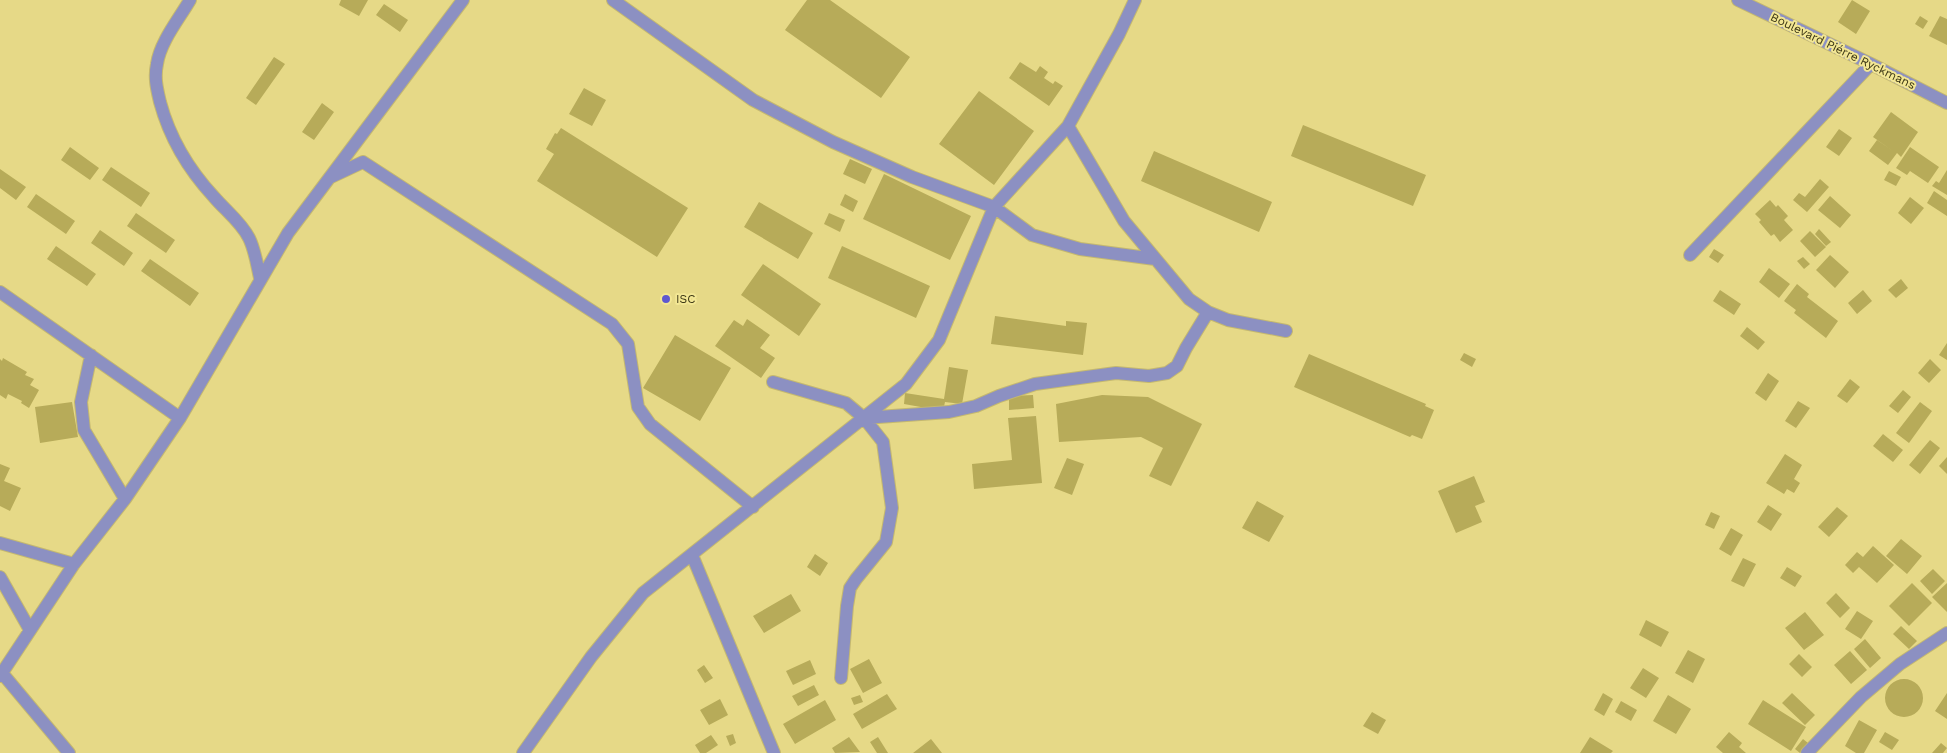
<svg xmlns="http://www.w3.org/2000/svg" width="1947" height="753" font-family="'Work Sans',sans-serif">
  <style>
    .building { fill: #b7ab59 }
    .lines { fill: none; stroke-linecap: round; stroke-linejoin: round }
    .minor-casing { stroke: #c4b870; stroke-width: 14 }
    .minor { stroke: #8c90c2; stroke-width: 12 }
    .poi-dot { fill: #5e58d0; stroke: #f3e794; stroke-width: 2 }
    .labels { text-anchor: middle; dominant-baseline: central; stroke-width: 4; stroke-linejoin: round; paint-order: stroke }
    .street-label { font-size: 12px; fill: #3b3614; stroke: #f3e794 }
    .poi-label { font-size: 12px; fill: #3b3614; stroke: #f3e794; text-anchor: start }
  </style>
  <rect width="100%" height="100%" fill="#e6d987"/>
  <path class="building" d="M341,0H368L359,16L339,5Z
    M807,0H830L910,57L881,98L785,30Z
    M1852,0L1870,11L1856,34L1838,22Z
    M384,4L408,20L400,32L376,15Z
    M1920,16L1928,21L1923,29L1915,24Z
    M1940,16L1947,19V45L1929,36Z
    M274,57L285,64L256,105L246,98Z
    M1020,62L1036,72L1040,66L1048,72L1044,78L1053,84L1055,81L1063,86L1049,106L1009,78Z
    M584,88L606,100L592,126L569,114Z
    M979,91L1034,131L994,185L939,144Z
    M322,103L334,112L314,140L302,132Z
    M1891,112L1918,132L1901,157L1897,153L1888,165L1869,151L1877,140L1893,151L1873,137Z
    M1303,125L1426,175L1413,206L1291,156Z
    M561,128L688,208L657,257L537,181L554,154L546,149L555,133L557,134Z
    M1839,129L1852,138L1839,156L1826,147Z
    M70,147L99,168L90,180L61,160Z
    M1910,147L1939,167L1928,183L1910,171L1907,175L1896,168Z
    M1154,151L1272,202L1259,232L1141,181Z
    M850,159L872,169L865,184L843,174Z
    M111,167L150,193L141,207L102,180Z
    M0,169L26,187L16,200L0,188Z
    M1947,170V195L1932,186L1936,181L1939,183Z
    M1889,171L1901,177L1896,186L1884,180Z
    M884,174L971,216L950,260L863,219Z
    M1820,179L1829,187L1807,212L1793,200L1799,193L1805,197Z
    M1934,191L1947,200V216L1927,203Z
    M36,194L75,221L66,234L27,207Z
    M845,194L858,201L853,212L840,205Z
    M1830,196L1851,215L1840,228L1818,210Z
    M1910,197L1924,208L1911,224L1898,213Z
    M1770,200L1776,207L1778,205L1788,216L1784,220L1793,230L1780,242L1774,234L1771,236L1759,222L1761,220L1755,214Z
    M759,202L813,233L798,259L744,227Z
    M136,213L175,240L166,253L127,226Z
    M829,213L845,220L840,232L824,224Z
    M1819,229L1831,242L1826,246L1815,234Z
    M100,230L133,253L124,266L91,243Z
    M1810,231L1826,247L1815,257L1800,241Z
    M56,246L96,274L87,286L47,259Z
    M842,246L930,286L916,318L828,278Z
    M1714,249L1724,255L1718,263L1709,257Z
    M1830,255L1849,272L1835,288L1816,270Z
    M1803,257L1810,264L1804,269L1797,261Z
    M150,259L199,293L190,306L141,271Z
    M763,264L821,304L799,336L741,295Z
    M1769,268L1790,284L1779,298L1759,282Z
    M1901,279L1908,288L1896,298L1888,290Z
    M1797,284L1809,294L1807,297L1838,321L1826,338L1794,313L1796,310L1784,301Z
    M1720,290L1741,304L1734,315L1713,301Z
    M1863,290L1872,301L1857,314L1848,303Z
    M995,316L1066,326V321L1087,323L1083,355L991,344Z
    M747,319L770,335L760,348L775,358L761,378L715,346L734,320L743,326Z
    M1747,327L1765,342L1758,350L1740,336Z
    M675,335L731,368L700,421L643,388Z
    M1947,343V360L1939,355Z
    M1464,353L1476,359L1472,367L1460,360Z
    M1309,354L1426,404L1425,406L1434,410L1422,439L1412,435L1410,437L1294,387Z
    M3,358L27,372L25,375L34,379L30,385L39,390L29,408L21,403L22,401L8,394L6,399L0,395V359L2,361Z
    M1930,359L1941,370L1929,383L1918,373Z
    M949,367L968,370L962,404L945,402L943,411L904,404L905,393L944,399Z
    M1768,373L1779,381L1766,401L1755,393Z
    M1850,379L1860,387L1847,403L1837,396Z
    M1903,390L1911,397L1898,413L1889,406Z
    M1033,395L1034,408L1009,410V396Z
    M1102,395L1148,397L1202,424L1171,486L1149,476L1163,448L1141,437L1059,442L1056,404Z
    M1798,401L1810,408L1796,428L1785,421Z
    M72,402L78,437L40,443L35,407Z
    M1920,402L1932,411L1909,443L1896,433Z
    M1036,416L1042,483L974,489L972,464L1012,460L1008,418Z
    M1883,434L1903,450L1893,462L1873,446Z
    M1930,440L1940,448L1920,474L1909,465Z
    M1785,454L1802,465L1794,479L1800,483L1794,493L1787,489L1784,494L1766,483Z
    M1947,457V474L1939,466Z
    M1067,458L1084,464L1072,495L1054,488Z
    M0,464L10,468L4,481L21,488L10,511L0,506Z
    M1474,476L1485,502L1475,506L1482,522L1456,533L1438,491Z
    M1257,501L1284,516L1269,542L1242,528Z
    M1768,505L1782,514L1771,531L1757,522Z
    M1837,507L1848,516L1829,537L1818,527Z
    M1711,512L1720,516L1714,529L1705,525Z
    M1731,528L1743,535L1731,556L1719,549Z
    M1901,539L1922,556L1907,574L1886,556Z
    M1873,546L1894,565L1877,583L1859,567L1853,573L1845,565L1857,552L1863,557Z
    M815,554L828,563L820,576L807,567Z
    M1743,558L1756,564L1744,587L1731,581Z
    M1787,567L1802,576L1795,587L1780,578Z
    M1933,569L1945,581L1932,594L1920,581Z
    M1912,583L1932,603L1909,626L1889,606Z
    M1947,583V612L1932,597Z
    M1836,593L1850,608L1840,618L1826,603Z
    M791,594L801,611L764,633L753,616Z
    M1857,611L1873,621L1861,639L1845,629Z
    M1805,612L1824,635L1804,650L1785,628Z
    M1646,620L1669,632L1661,647L1639,635Z
    M1901,626L1917,641L1909,649L1893,634Z
    M1865,639L1881,658L1870,668L1854,649Z
    M1688,650L1705,659L1693,683L1675,673Z
    M1850,651L1867,670L1851,684L1834,665Z
    M1799,654L1812,667L1802,677L1789,664Z
    M869,659L882,683L863,693L850,669Z
    M810,660L816,674L793,685L786,671Z
    M704,665L713,678L705,683L697,670Z
    M1643,668L1659,678L1646,698L1630,688Z
    M1885 698a19 19 0 1 1 38 0a19 19 0 1 1-38 0Z
    M814,685L819,695L798,706L792,696Z
    M1603,693L1613,699L1604,716L1594,710Z
    M1792,693L1815,715L1805,725L1782,703Z
    M1947,693V719L1935,711Z
    M887,694L897,709L862,729L853,714Z
    M860,695L863,702L854,705L851,698Z
    M1668,695L1691,709L1676,734L1653,721Z
    M720,699L728,715L709,725L700,710Z
    M825,700L836,720L795,744L783,724Z
    M1763,700L1806,727L1791,751L1748,724Z
    M1621,701L1637,710L1631,721L1615,712Z
    M1372,712L1386,720L1378,734L1363,726Z
    M1859,720L1877,730L1864,753H1856L1845,746Z
    M1729,732L1742,743L1739,747L1746,753H1723L1716,747Z
    M1885,732L1899,740L1892,750L1879,742Z
    M733,734L736,743L730,746L726,736Z
    M711,735L718,745L706,753H700L695,745Z
    M849,737L860,752L835,753L832,748Z
    M878,737L888,753H877L870,742Z
    M1590,737L1613,751L1611,753H1580Z
    M931,739L942,753H913Z
    M1803,739L1808,743L1800,753L1795,749Z
    M1941,743L1947,748L1943,753H1932Z"/>
  <g class="lines">
    <defs>
      <path id="minor" d="M190,0C179,19 160,42 157,64C154,78 157,89 160,102C170,139 188,169 214,197C225,210 241,222 249,238C255,250 257,265 260,278
        M613,0L753,100L833,142L912,177L994,207L1032,235L1080,249L1155,259
        M1738,0L1871,64L1947,103
        M1068,126L1124,221L1189,299L1208,312L1228,320L1286,331
        M363,162L612,324L628,344L638,407L650,424L753,507
        M331,177L363,162
        M1690,255L1871,64
        M0,292L180,418
        M91,355L81,402L84,430L125,499
        M773,382L846,403L864,418L883,442L892,508L886,542L856,579L850,588L847,606L841,678
        M864,418L949,412L976,406L999,396L1035,384L1116,373L1149,376L1167,373L1177,366L1186,348L1208,312
        M0,543L74,564
        M692,555L774,753
        M0,577L30,630
        M2,673L69,753
        M0,676L74,564L125,499L180,418L288,233L463,0
        M523,753L591,657L643,593L906,384L939,340L994,207L1068,126L1119,34L1135,0
        M1807,753L1861,697L1900,664L1947,633"/>
    </defs>
    <use href="#minor" class="minor-casing"/>
    <use href="#minor" class="minor"/>
  </g>
  <circle class="poi-dot" cx="666" cy="299" r="5"/>
  <g class="labels">
    <g class="street-label">
      <text transform="translate(1843 51) rotate(26)">Boulevard Piérre Ryckmans</text>
    </g>
    <g class="poi-label">
      <text x="676" y="299">ISC</text>
    </g>
  </g>
</svg>
